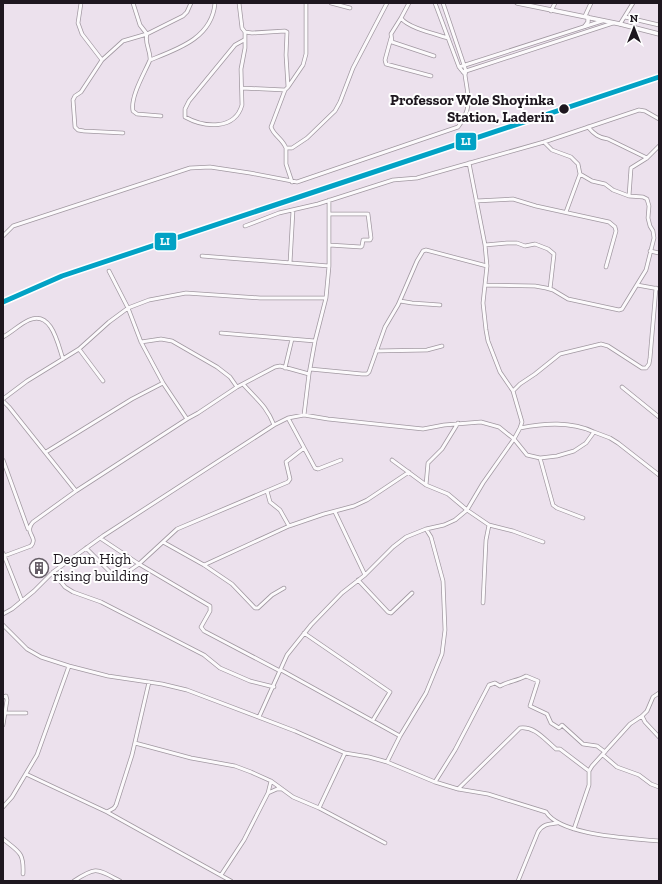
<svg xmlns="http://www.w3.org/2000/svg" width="662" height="884" font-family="'Zilla Slab',serif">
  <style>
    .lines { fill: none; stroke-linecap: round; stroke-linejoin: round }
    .minor-casing { stroke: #a198a1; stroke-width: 4.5 }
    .tertiary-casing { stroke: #a198a1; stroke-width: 5 }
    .minor { stroke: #fcfafc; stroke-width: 3 }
    .tertiary { stroke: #fcfafc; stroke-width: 3.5 }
    .rail-1-casing { stroke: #fff; stroke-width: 8 }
    .rail-1 { stroke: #02a2c5; stroke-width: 5 }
    .stop-dot { fill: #1e171f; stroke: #fff; stroke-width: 1.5 }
    .labels { text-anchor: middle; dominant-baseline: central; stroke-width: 4; stroke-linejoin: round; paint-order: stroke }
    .stop-label { font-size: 15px; font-weight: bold; fill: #1e171f; stroke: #fff; text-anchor: end }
    .poi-label { font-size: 15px; fill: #1e171f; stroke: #fff; text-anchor: start }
    .line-badge { stroke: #fff; stroke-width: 1.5 }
    .badge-label { font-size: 11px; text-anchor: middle; font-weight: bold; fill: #fff }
  </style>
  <rect width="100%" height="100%" fill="#ece1ed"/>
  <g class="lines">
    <defs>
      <path id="minor" d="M81,3L78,23L82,34L102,60L123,41L147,34L183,16L187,12L191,3
        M133,3L140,25L147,34
        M239,3L242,28L245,32V48L241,69L242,105C235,130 205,128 185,117V109L189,101L235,45L244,40
        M306,3V54L303,65L288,87L285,90L271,127C274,136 282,138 286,148H292L307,138L335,111L340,102L353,68L387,3
        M331,3L350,8
        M409,3L401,18C408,28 436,34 448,38
        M435,3L459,67L464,73
        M551,11L555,3
        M585,16L591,3
        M625,17L659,25
        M401,18L391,34L392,42L434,56
        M620,24L633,3
        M245,32L252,33L285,31L287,32L286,55L288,87
        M147,34C144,43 151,51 150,60C144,74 130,97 133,111L137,114L161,116
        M391,38L385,60L386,64L431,76
        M102,60L81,92L75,96L73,100L75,127L78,130L84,131L123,133
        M150,60C178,49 212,38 215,3
        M459,67L602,21
        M463,72L613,23
        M242,88L285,90
        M588,127C594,134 599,138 608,139L647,158
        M544,142L552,150L571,157L578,164L580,174L566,212
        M286,148V164L292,182
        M629,196L631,168L647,158L659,146
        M476,201L513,199L536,206L609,222L615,227L616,231L606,267
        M245,226L279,213L318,204L393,180L417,178L544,142L639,110L645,111L659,119
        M3,236L13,226L190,168L210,167L250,173L297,182L458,127C473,107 468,97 465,75L466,71L443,3
        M329,245L361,247L362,246L363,240H370L371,238L368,214H330
        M485,245L507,243H517L525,246L535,244L548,249L554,254L550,289
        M650,251L659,253
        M202,256L329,266
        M290,263L293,210
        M109,271L128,308L141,342L163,383
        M485,285L535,286L546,288L553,290L568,299L619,310L622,309L646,270L654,238L653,231L650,226L648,218L649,206L647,199L643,197L629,196L613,190L605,184L592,181L580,174
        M637,285L659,289
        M400,301L412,303L440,305
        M221,333L315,341
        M3,337C12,332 20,324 29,320C52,310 58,345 63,359
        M141,342L161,339L172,341L217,367L230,377L237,387
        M79,349L103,381
        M376,351L427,350L442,346
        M285,368L292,339
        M310,369L362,374H367L369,372L385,327L398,305L417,261L423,251L426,250L487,266
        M243,384C257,400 266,405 274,425
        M622,387L659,417
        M513,391L520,384L535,374L560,354L601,344L608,346L642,368H646L649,364L650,358L656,288
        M3,399L27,381L79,349L109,322L128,308L149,300L186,293L260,298H326
        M3,401L9,407L76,491
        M304,415L309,374L315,341L326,298L329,266V200
        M288,418L315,468L318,469L341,460
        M520,428C545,423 571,421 594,432
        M46,452L132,399L163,383L187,419
        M540,458L553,505L557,508L583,518
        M3,460L28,529
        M392,460L426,485L448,494L467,510L489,525L513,531L543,542
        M426,485L428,463L442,449L458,423
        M267,491L270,502L280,510L289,526
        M335,512L365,575
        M100,538L139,564L210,606V611L201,627L204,631L280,671
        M163,542L204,565L232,584L255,608H258L272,595L284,588
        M86,548L112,574L117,577L122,576L139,564L177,529L288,482L290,479L286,462L304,448
        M3,553L22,601
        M4,556L31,546C39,537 23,533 33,522L76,491L187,419L198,413L237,387L275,367L280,366L309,374
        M204,565L289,526L324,514L354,506L367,500L409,472
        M53,572L65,587L73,592L101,602L204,655L220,668L250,681L274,687
        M358,580L388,612L391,613L412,593
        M483,603L486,540L489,525
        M3,614L12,609L34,591L53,572L103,536L274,425L288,418L304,415L328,419L423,429L444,425L481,422L499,427L514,439L527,455L540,458L557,456L574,451L586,443L594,432L610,438L618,443L659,475
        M3,625L27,649L41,657L69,666
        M304,633L390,692L373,720
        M281,670L400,736
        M3,697L6,696L7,700L3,725
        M4,713H26
        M642,716L645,722L659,737
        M259,717L287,655L311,625L342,593L365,575L393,547L406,537L426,529L444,525L455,520L467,510L483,483L514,439L520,428L522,422L513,391L500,372L488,341L486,330L483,303L487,266L485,245L469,163
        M135,743L191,758L235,766L251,772L271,781L293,797L319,808L385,843
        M603,755L617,767L639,775L651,784L659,787
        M387,762L400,736L426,693L442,654L445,630L443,581L431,537L426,529
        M26,774L107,812L231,881
        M435,782L455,750L489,685L495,683L500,686C509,681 517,681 526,676L538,681L530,706L547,714L551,723L559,728L562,725L583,744L597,746L605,752
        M458,789L520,728C535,726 545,740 556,749H560L589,771
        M268,793L271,781
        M3,807L12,797L37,755L69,666L108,676L162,684L187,690L295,731L345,753L369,757L387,762L435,782L458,789L488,794L546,812C561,836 632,838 659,841
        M319,808L345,753
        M107,812L114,808L116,805L132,755L149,682
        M574,829L589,785V771L592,766L630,724L642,716L647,711L653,697L659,693
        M3,839C19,852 24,852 23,874
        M221,875L244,840L268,793L277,789H282
        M74,881C97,866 97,869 120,881
        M518,881L538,832C543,824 549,824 557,823"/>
      <path id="tertiary" d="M517,3L620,24L659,34
        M585,26L588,22V17"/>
    </defs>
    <use href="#minor" class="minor-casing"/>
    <use href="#tertiary" class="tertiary-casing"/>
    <use href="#minor" class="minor"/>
    <use href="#tertiary" class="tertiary"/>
    <defs>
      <path id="rail-1" d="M3,302L62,276L659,77"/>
    </defs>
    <use href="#rail-1" class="rail-1-casing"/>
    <use href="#rail-1" class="rail-1"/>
  </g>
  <defs>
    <symbol id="building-ring" viewBox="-11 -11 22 22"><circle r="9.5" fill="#fff" stroke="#665e67" stroke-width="1.5"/><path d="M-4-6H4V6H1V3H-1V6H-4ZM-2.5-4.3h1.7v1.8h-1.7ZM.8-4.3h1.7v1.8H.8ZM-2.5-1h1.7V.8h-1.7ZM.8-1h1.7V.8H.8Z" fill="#665e67"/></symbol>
  </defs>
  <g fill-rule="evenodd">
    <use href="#building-ring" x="28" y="557" width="22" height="22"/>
  </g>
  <circle class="stop-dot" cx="564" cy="109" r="5.5"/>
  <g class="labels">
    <g class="stop-label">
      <text x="554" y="100">Professor Wole Shoyinka<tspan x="554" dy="17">Station, Laderin</tspan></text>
    </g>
    <g class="poi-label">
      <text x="53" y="559">Degun High<tspan x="53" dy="17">rising building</tspan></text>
    </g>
  </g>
  <g class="line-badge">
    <rect x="455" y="132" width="22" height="19" rx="4" fill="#02a2c5"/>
    <rect x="154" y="232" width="23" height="19" rx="4" fill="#02a2c5"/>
  </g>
  <g class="badge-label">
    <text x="466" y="145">LI</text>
    <text x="165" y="245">LI</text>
  </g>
  <rect width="662" height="884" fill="none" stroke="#1e171f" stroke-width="8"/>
  <g transform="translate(634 28)" stroke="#ffffff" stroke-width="3" paint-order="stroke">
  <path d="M0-3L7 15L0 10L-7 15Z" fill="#1e171f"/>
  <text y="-6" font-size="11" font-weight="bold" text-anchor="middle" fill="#1e171f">N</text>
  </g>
</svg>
